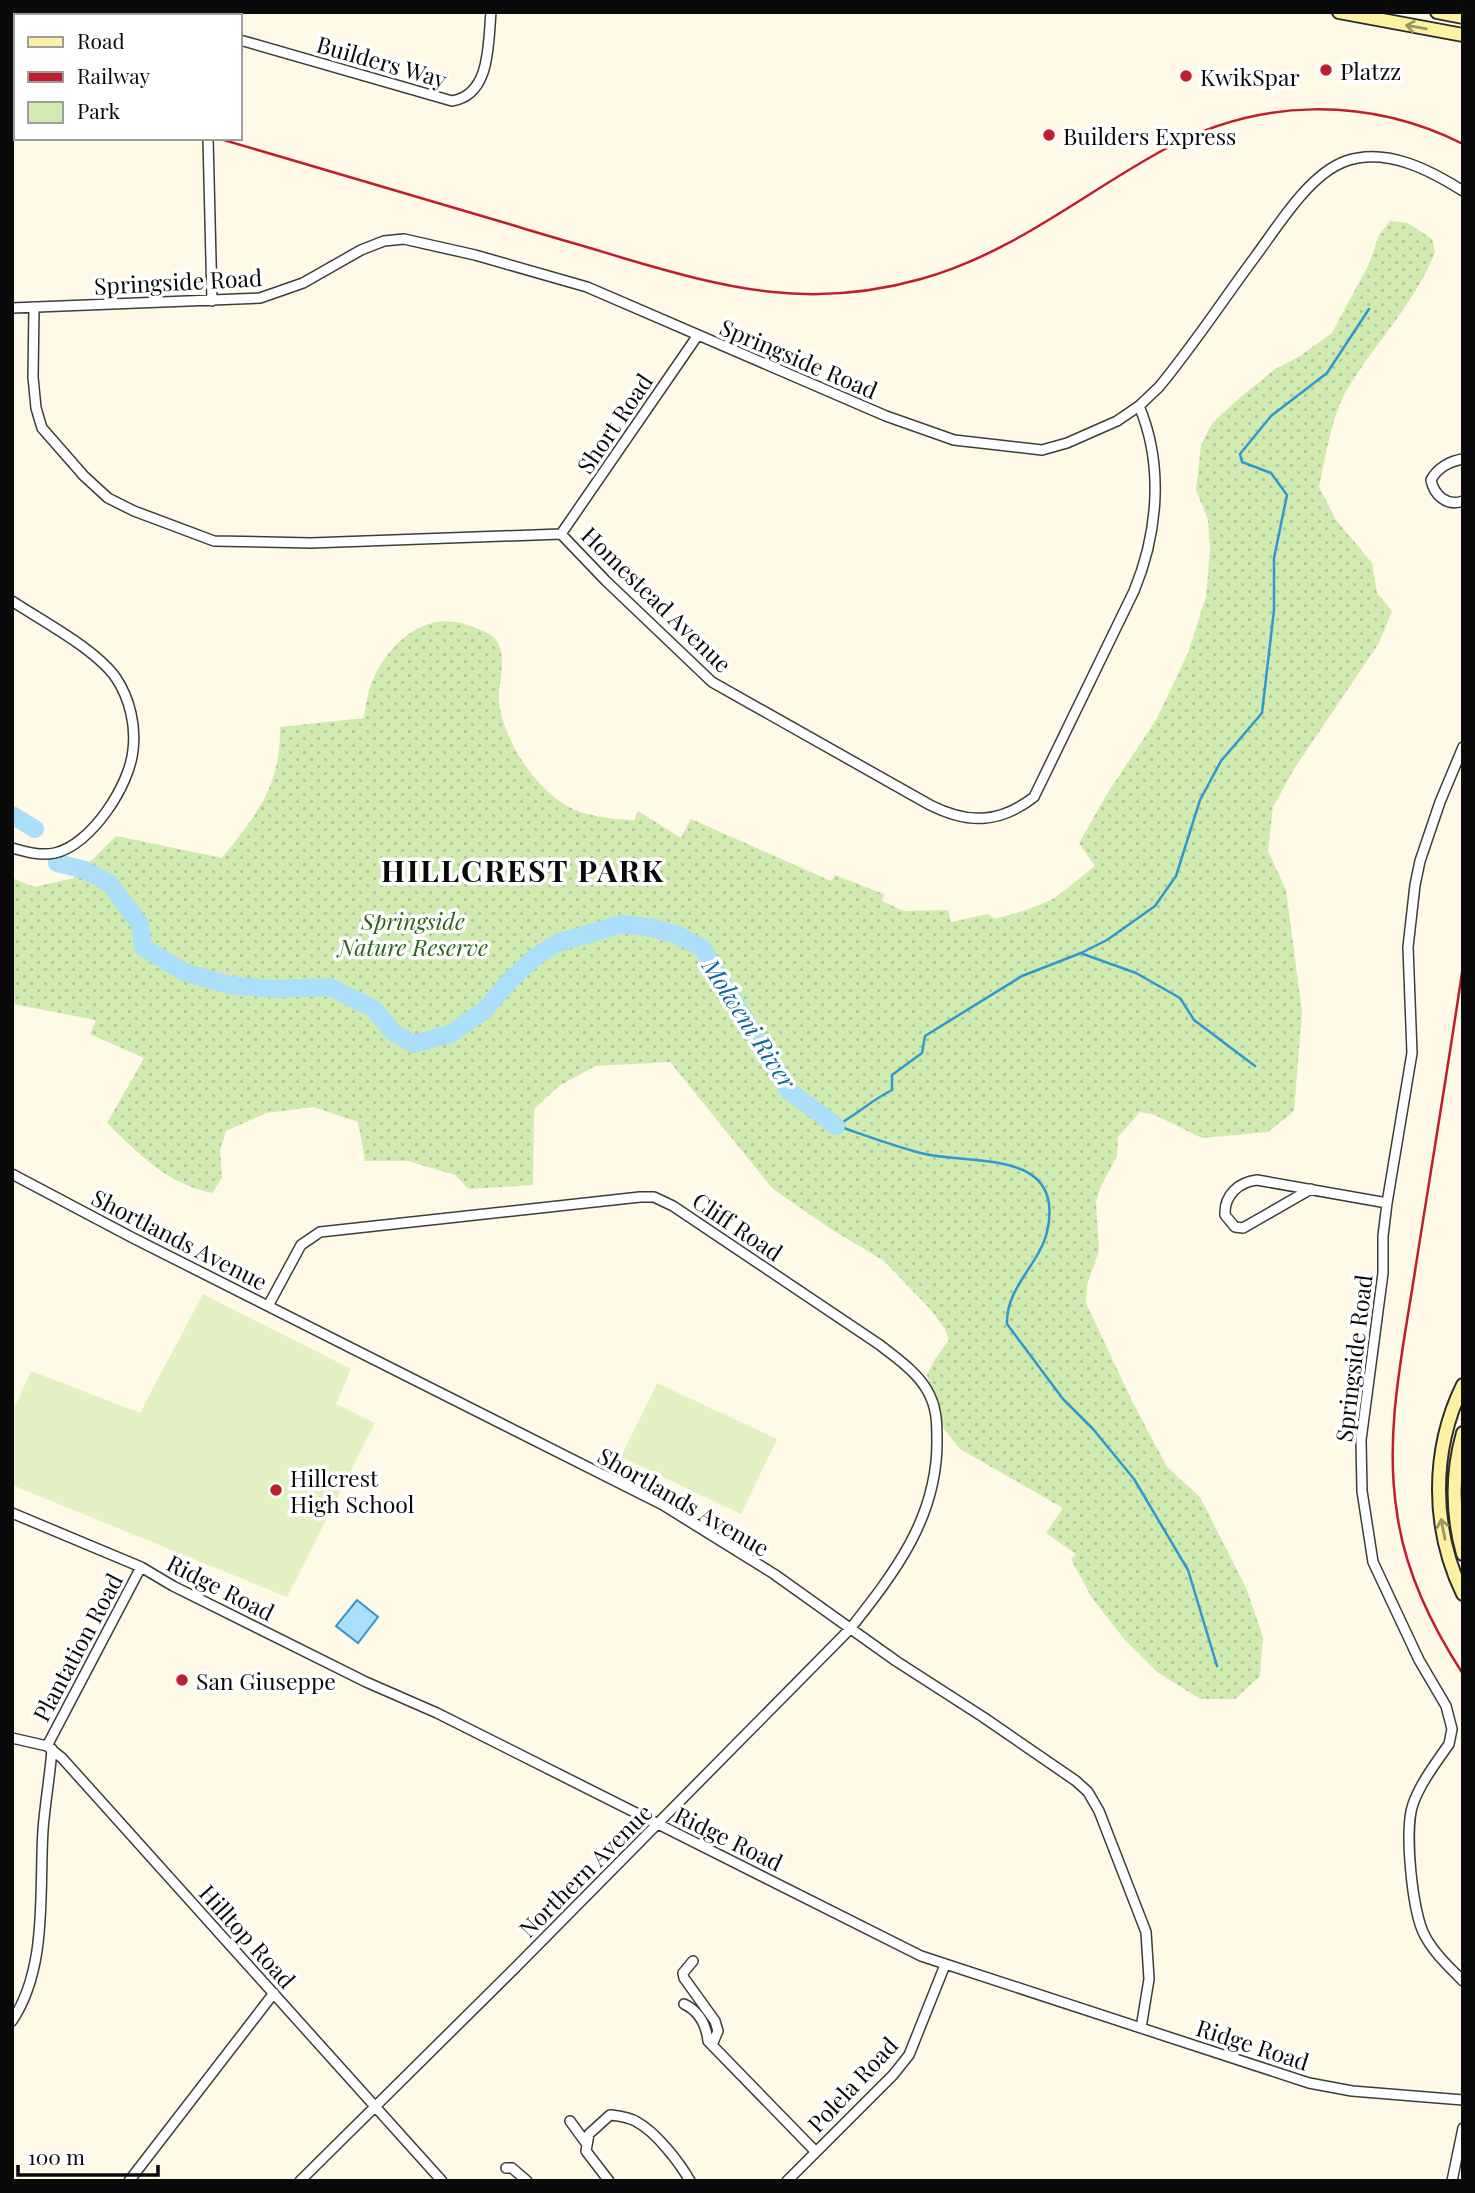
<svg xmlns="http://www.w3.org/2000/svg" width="1475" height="2193" font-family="'Playfair Display',serif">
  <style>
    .green { fill: url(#green-dots) }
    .pitch { fill: #e3f1c2 }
    .water { fill: #aadef9; stroke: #2e98d2; stroke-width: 2 }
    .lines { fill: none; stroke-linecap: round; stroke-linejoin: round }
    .stream { stroke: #2e98d2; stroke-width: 2.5 }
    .river { stroke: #aadef9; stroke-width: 18 }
    .minor-casing { stroke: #3d3d3d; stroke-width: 12 }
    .secondary-casing { stroke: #2c2c2c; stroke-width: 16 }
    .minor { stroke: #fff; stroke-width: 9 }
    .secondary { stroke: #fff1a2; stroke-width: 12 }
    .rail { stroke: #bf1e2c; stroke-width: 2.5 }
    .oneway { stroke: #9d9565 }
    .poi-dot { fill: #bf1e2c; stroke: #fff; stroke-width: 2.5 }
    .labels { text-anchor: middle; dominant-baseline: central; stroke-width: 7; stroke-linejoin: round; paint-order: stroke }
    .street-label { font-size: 23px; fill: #0a0a0a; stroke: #fff }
    .poi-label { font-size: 23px; fill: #0a0a0a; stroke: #fff; text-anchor: start }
    .park-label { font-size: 23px; font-style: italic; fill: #2c6319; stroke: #fff }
    .water-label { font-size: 24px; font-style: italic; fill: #10679f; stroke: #fff }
    .district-label { font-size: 30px; font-weight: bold; letter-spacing: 2px; fill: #0a0a0a; stroke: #fff }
  </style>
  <defs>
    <pattern id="green-dots" width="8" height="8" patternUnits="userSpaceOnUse" patternTransform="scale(1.75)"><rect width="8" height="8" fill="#d1eab0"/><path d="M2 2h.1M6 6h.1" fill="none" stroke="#b2c796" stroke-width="1.8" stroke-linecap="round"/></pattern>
  </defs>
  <rect width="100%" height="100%" fill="#fff9e7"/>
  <path class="green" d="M1390,221L1408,223L1432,239L1435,252C1415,304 1373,345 1345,393C1332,417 1325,459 1319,487L1336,520L1372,563L1377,593L1392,611L1379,643L1294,769L1273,807L1268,851L1286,890L1302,1012L1294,1111L1268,1132L1202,1138L1155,1115L1140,1112L1118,1137L1117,1156L1101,1186L1096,1201L1099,1251L1087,1285L1086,1303L1132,1401L1167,1467L1200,1497L1246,1588L1263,1637L1260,1676L1235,1699H1200L1157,1672L1125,1640L1092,1598L1071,1559L1076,1554L1046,1533L1063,1508L960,1449L943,1428L927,1375L935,1359L949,1340L945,1329L932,1311L884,1261L831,1229L773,1189L670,1062L595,1066L559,1086L534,1109L533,1185L469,1189L455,1175L408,1161H365L358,1122L314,1107L266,1113L226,1131L220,1150L222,1178L212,1193C166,1183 140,1155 107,1123L144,1058L90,1034L96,1020L13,1004L12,878L34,887L74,878L116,836L222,858C257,814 281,786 280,727L364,718C366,704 368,689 374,677C391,642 426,610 467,625C478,629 492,632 498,643C507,660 498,683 499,701C502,739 537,792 571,808C586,816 617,820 634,820L638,811L681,838L691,819L831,881L835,875L884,894L882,901L904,911L948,910L951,922L988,914L995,919L1027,910L1055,898L1095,866L1079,843L1107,794L1156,720L1188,653L1206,597L1210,550L1208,520L1196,490L1201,445L1213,422L1243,395L1274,370L1300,356L1332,333L1369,264L1379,235Z"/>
  <path class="pitch" d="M203,1294L351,1369L336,1404L375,1423L287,1597L12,1485V1413L31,1371L140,1413Z
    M657,1383L777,1439L741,1514L621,1457Z"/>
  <path class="water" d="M357,1600L378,1617L358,1643L336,1626Z"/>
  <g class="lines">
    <path class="stream" d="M1083,954L1136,973L1180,998L1194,1020L1255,1066
      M836,1126C856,1115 872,1100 892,1090V1075L922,1053L925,1036L1022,976L1081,953L1107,940L1155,906L1176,876L1200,800L1221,761L1262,713L1274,610V558L1287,495L1271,473L1242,462L1240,454L1271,416L1327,373L1369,309
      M838,1126C867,1136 896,1147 925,1154C975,1165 1066,1149 1047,1232C1039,1265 1006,1287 1007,1324L1063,1399L1093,1429L1134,1479L1188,1570L1217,1666"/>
    <path class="river" d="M12,815L35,829
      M57,863L85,870L109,883L140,924L143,947L184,972L229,985L273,989L330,987L374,1009L393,1032L414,1044L450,1034L486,1009L510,980L534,958L557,943L622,924L653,928L678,935L702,948L789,1091L836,1126"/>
    <defs>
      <path id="minor" d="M206,12V16
        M240,40L452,101C491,95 488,43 491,12
        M208,138L212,301
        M34,307L33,377L36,408L42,428L84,476L108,498L134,511L214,541L311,543L561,534L606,581L712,682L930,805C968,824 999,824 1034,797L1134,591C1158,533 1164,465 1139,406
        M12,308L260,298L303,283L361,250L384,241L404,239L475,255L587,287L886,416L954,440L1042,450L1067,443L1117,421L1139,406L1159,387C1193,346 1223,300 1255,257C1278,226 1309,174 1346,161C1386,147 1430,170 1463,191
        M1463,459C1450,461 1437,468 1431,480C1434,495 1447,507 1463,501
        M561,534L698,335
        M12,601C42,621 96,649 116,678C130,699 136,726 133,750C130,785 91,845 55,853C40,856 26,852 12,848
        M1463,747L1440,802L1420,861L1415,885L1408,947L1412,1053L1387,1203L1383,1236V1273L1361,1440L1362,1491L1373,1562L1419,1660L1446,1706L1452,1729L1449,1744C1436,1763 1421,1782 1413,1804C1404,1829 1412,1913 1425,1936C1434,1953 1449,1967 1463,1981
        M12,1174L133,1238L663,1505L774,1574L896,1661L983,1717L1076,1781L1088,1792L1099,1811L1146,1932L1149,1979L1141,2028
        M1311,1189L1243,1228L1235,1227L1225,1215C1224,1195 1239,1182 1257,1180L1387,1203
        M268,1306L301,1245L320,1232L640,1197H654L673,1206L880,1345C896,1358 916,1371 927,1390C937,1407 937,1423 937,1442C937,1518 895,1572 850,1629L515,1968L300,2181
        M12,1513L141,1567L173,1586L366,1682L437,1713L921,1956L1309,2083L1352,2091L1463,2100
        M12,1738L47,1746L62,1758L442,2181
        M47,1746L141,1567
        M693,1961L683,1973L684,1978L715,2021L718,2031L712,2045
        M684,2004C699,2011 706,2024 708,2041L816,2152
        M12,2021C48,1967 39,1893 43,1830C45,1803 50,1776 52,1749
        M570,2121L586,2143
        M506,2168H512L527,2181
        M129,2181L274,1993
        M609,2181L586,2151L589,2134L610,2115C619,2116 629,2117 637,2122C656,2132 680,2163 690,2181
        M787,2181L893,2075L909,2055L945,1965
        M1452,2181L1463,2128"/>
      <path id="secondary" d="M1339,12L1463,35
        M1437,12L1463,17
        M1463,1385C1431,1450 1431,1528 1463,1594
        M1463,1433C1452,1472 1452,1514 1463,1554"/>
    </defs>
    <use href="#minor" class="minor-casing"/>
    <use href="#secondary" class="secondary-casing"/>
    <use href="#minor" class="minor"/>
    <use href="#secondary" class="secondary"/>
    <path class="rail" d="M12,86H16
      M217,138C314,166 411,195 509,224C547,236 585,246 623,258C728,289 811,310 921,279C1014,253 1082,194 1165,149C1259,98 1367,96 1463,144
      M1463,966C1448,1068 1431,1169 1415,1271C1403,1350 1384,1433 1397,1513C1405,1572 1431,1625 1463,1674"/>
  </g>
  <defs><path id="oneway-shaft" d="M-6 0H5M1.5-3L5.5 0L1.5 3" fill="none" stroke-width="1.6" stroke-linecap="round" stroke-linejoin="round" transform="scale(1.75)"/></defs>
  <g class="oneway">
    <use href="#oneway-shaft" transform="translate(1416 27) rotate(-170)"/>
    <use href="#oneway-shaft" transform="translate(1443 1529) rotate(-101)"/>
  </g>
  <g class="poi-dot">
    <circle cx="1326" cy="70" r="7"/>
    <circle cx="1186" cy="76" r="7"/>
    <circle cx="1049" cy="135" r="7"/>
    <circle cx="276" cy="1490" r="7"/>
    <circle cx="182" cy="1680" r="7"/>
  </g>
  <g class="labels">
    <g class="street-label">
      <text transform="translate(382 61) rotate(16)">Builders Way</text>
      <text transform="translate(178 281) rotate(-3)">Springside Road</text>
      <text transform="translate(799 358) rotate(23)">Springside Road</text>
      <text transform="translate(614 423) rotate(-56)">Short Road</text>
      <text transform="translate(657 599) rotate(44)">Homestead Avenue</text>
      <text transform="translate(738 1226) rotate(34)">Cliff Road</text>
      <text transform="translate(180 1239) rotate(27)">Shortlands Avenue</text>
      <text transform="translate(1353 1358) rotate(-83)">Springside Road</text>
      <text transform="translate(684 1501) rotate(30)">Shortlands Avenue</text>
      <text transform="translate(221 1587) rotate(27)">Ridge Road</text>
      <text transform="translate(77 1647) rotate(-62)">Plantation Road</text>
      <text transform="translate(729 1838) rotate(26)">Ridge Road</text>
      <text transform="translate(585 1870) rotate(-45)">Northern Avenue</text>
      <text transform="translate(248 1936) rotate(48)">Hilltop Road</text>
      <text transform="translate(1253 2044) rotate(18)">Ridge Road</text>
      <text transform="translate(852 2084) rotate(-47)">Polela Road</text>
    </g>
    <g class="poi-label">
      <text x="1340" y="70">Platzz</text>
      <text x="1200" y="76">KwikSpar</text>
      <text x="1063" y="135">Builders Express</text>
      <text x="290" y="1477">Hillcrest<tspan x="290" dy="26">High School</tspan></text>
      <text x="196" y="1680">San Giuseppe</text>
    </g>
    <g class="park-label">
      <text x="413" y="920">Springside<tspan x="413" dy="26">Nature Reserve</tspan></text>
    </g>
    <g class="water-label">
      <text transform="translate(750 1023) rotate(57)">Molweni River</text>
    </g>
    <g class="district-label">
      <text x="523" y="870">HILLCREST PARK</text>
    </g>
  </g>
  <rect width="1475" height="2193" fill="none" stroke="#0a0a0a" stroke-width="28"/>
  <rect x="14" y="14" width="228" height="126" fill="#ffffff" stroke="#9d9d9d" stroke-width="2"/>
  <rect x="28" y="37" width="35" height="10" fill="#fff1a2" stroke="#9d9d9d" stroke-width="2"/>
  <text x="77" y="49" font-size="21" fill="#0a0a0a">Road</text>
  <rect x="28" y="72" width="35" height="10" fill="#bf1e2c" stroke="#9d9d9d" stroke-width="2"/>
  <text x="77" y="84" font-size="21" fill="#0a0a0a">Railway</text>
  <rect x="28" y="102" width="35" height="21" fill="#d1eab0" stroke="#9d9d9d" stroke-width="2"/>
  <text x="77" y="119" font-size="21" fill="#0a0a0a">Park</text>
  <path d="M18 2165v10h140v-10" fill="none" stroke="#0a0a0a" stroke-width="3.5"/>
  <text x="28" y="2165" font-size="21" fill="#0a0a0a" stroke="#ffffff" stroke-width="5" paint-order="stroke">100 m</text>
</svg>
